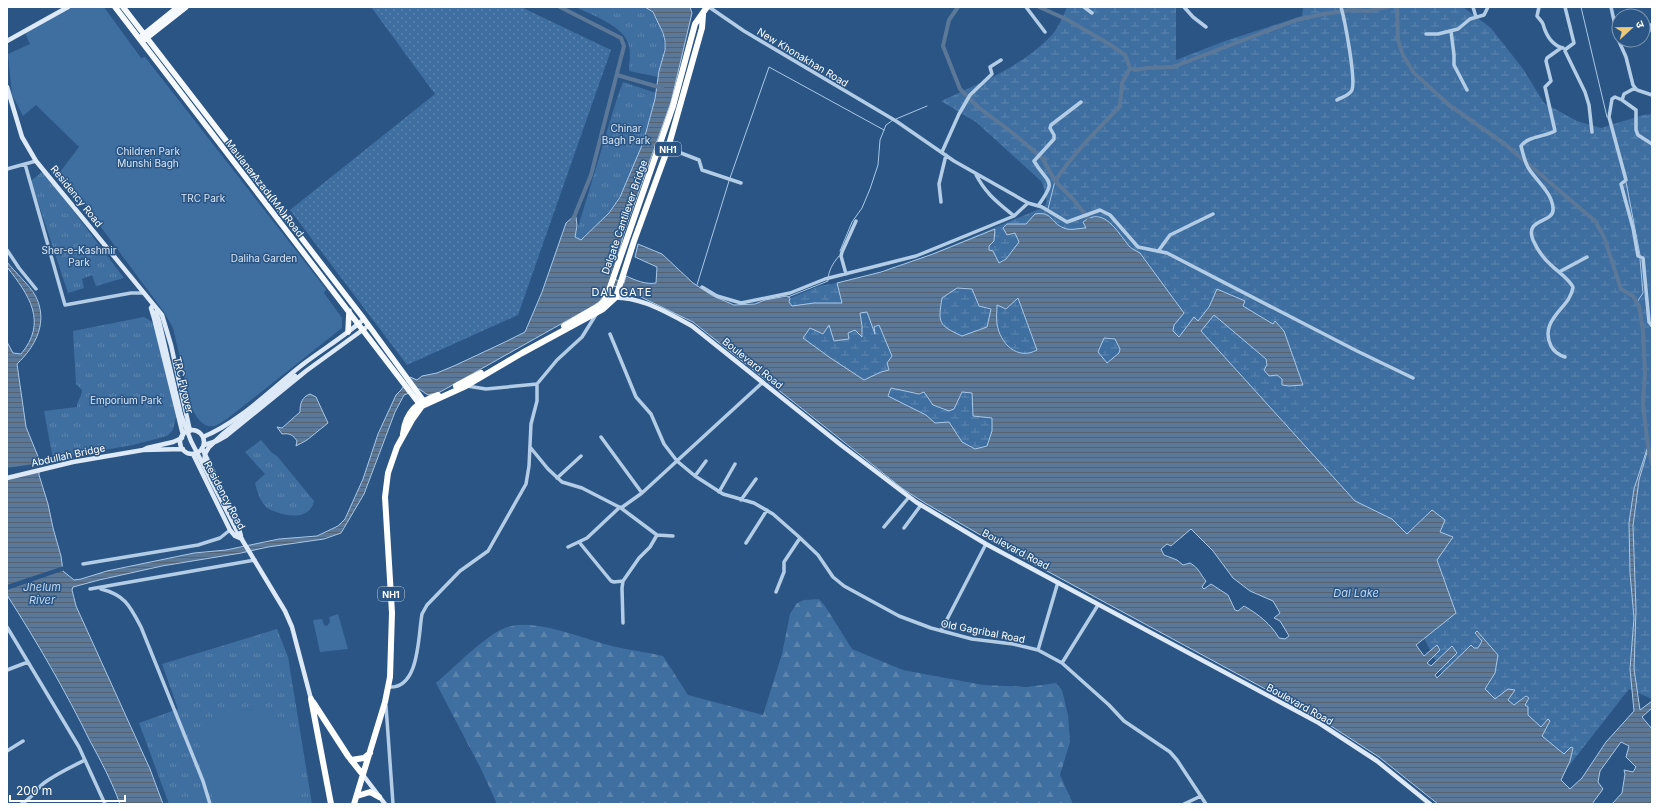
<svg xmlns="http://www.w3.org/2000/svg" width="1659" height="811" font-family="Inter,'Noto Sans Devanagari',sans-serif">
  <style>
    .grass { fill: url(#grass-dots) }
    .forest { fill: url(#forest-firs) }
    .wetland { fill: url(#wetland-marsh) }
    .park { fill: url(#park-tufts) }
    .garden { fill: #3f6fa0 }
    .water { fill: url(#water-rules); stroke: #a9c8e7; fill-rule: evenodd }
    .pier { fill: #2a5584 }
    .lines { fill: none; stroke-linecap: round; stroke-linejoin: round }
    .stream { stroke: #a9c8e7; stroke-width: 1 }
    .canal { stroke: #5b7898; stroke-width: 4 }
    .street { stroke: #b4cde7; stroke-width: 3.5 }
    .secondary { stroke: #dde9f6; stroke-width: 4.5 }
    .primary { stroke: #f5f9fe; stroke-width: 5.5 }
    .highway { stroke: #fff; stroke-width: 6 }
    .secondary-bridge { stroke: #dde9f6; stroke-width: 4.5 }
    .labels { text-anchor: middle; dominant-baseline: central; stroke-width: 3; stroke-linejoin: round; paint-order: stroke }
    .shield { fill: #2a5584; stroke: #bfccda; stroke-width: 1 }
    .shield-label { font-size: 9px; font-weight: bold; fill: #fff }
    .street-label { font-size: 10px; fill: #fff; stroke: #2a5584 }
    .park-label { font-size: 10px; fill: #d7e6f5; stroke: #2a5584 }
    .neighbourhood-label { font-size: 11px; letter-spacing: 1px; fill: #fff; stroke: #2a5584 }
    .water-label { font-size: 11px; font-style: italic; fill: #bfd7ee; stroke: #2a5584 }
  </style>
  <defs>
    <pattern id="grass-dots" width="8" height="8" patternUnits="userSpaceOnUse"><rect width="8" height="8" fill="#3f6fa0"/><path d="M2 2h.1M6 6h.1" fill="none" stroke="#5c85ae" stroke-width="1.8" stroke-linecap="round"/></pattern>
    <pattern id="forest-firs" width="22" height="20" patternUnits="userSpaceOnUse"><rect width="22" height="20" fill="#3f6fa0"/><path d="M5 1l3.5 6h-7zM16 11l3.5 6h-7z" fill="#5c85ae"/></pattern>
    <pattern id="wetland-marsh" width="20" height="14" patternUnits="userSpaceOnUse"><rect width="20" height="14" fill="#3f6fa0"/><path d="M1 5h8M5 5V1M11 12h8M15 12V8" fill="none" stroke="#5c85ae"/></pattern>
    <pattern id="park-tufts" width="24" height="20" patternUnits="userSpaceOnUse"><rect width="24" height="20" fill="#3f6fa0"/><path d="M3 7l-1-3M5 7V3M7 7l1-3M15 17l-1-3M17 17v-4M19 17l1-3" fill="none" stroke="#5c85ae"/></pattern>
    <pattern id="water-rules" width="6" height="5" patternUnits="userSpaceOnUse"><rect width="6" height="5" fill="#5b7898"/><path d="M0 2.5h6" fill="none" stroke="#546272"/></pattern>
  </defs>
  <rect width="100%" height="100%" fill="#2a5584"/>
  <path class="grass" d="M371,7H521L611,50L518,315L407,365L290,210L435,94Z"/>
  <path class="forest" d="M819,599L825,606L852,649L903,670L983,685L1027,687L1056,683L1062,690L1068,715L1070,742L1060,775L1073,804H497L481,769L436,683C453,669 488,632 508,627C535,618 584,639 612,646C628,650 646,652 663,656L688,695L763,715L782,654L790,614L797,603L804,600Z"/>
  <path class="wetland" d="M1067,7H1176V60L1225,41L1302,16L1303,7H1463L1491,28L1523,69L1544,103L1577,121L1601,128L1643,115L1652,114V699L1629,689L1568,767L1445,680L1375,540L1201,479L1131,535L732,323L819,286L879,276L1044,207L1047,201L1042,182L976,122L941,101C979,84 1021,67 1051,36C1058,29 1063,16 1067,7Z"/>
  <path class="park" d="M576,7H645C653,12 655,16 659,24C668,45 663,56 658,77L629,71C629,63 631,54 629,46C625,26 593,16 576,7Z
    M623,82L656,93L655,99C645,137 633,180 609,212C601,223 589,230 581,240L575,237L618,95Z
    M43,171L124,278L96,286L92,275L82,279L84,288L68,293L31,181Z
    M144,317L154,323L176,417L173,430L167,436L133,445L53,459L44,411L77,407C77,400 82,397 82,390L76,384L73,331Z
    M261,440L271,452L277,456L314,501C310,520 287,517 274,511C271,510 268,509 266,507C260,501 257,491 255,483L265,474L245,452Z
    M277,629L288,657L312,804H169L139,723L178,709L162,664Z"/>
  <path class="garden" d="M66,7H104L141,58L145,57L326,289L324,293L342,318V328L227,419C223,421 218,425 215,426C202,429 195,415 191,406L173,328L164,312L60,172L79,147L36,105L23,116L12,95L8,54L30,44L24,30Z
    M338,614L348,649L320,652L313,620L322,619L324,625L327,626L330,622L329,617Z
    M250,709L266,711L281,718L294,731L302,747L304,765L299,783L289,798L280,804H222C202,786 198,773 201,746L198,745L206,729L209,730C223,716 231,712 250,709Z"/>
  <path class="water" d="M645,7H690L692,13L671,102L624,233L612,278L624,283L626,276C635,280 646,285 656,283L657,267L635,257L638,244L662,254L693,283L713,296L734,305L755,304L765,300L787,296L790,298L789,302L792,306L814,303H842L837,283L881,272L933,254L995,229L994,241L989,246V250L993,251L999,263L1006,259L1019,242L1015,233L1007,235L1003,228L1007,224H1026L1035,214C1053,211 1050,223 1064,228C1070,231 1080,228 1086,228L1083,222C1104,205 1118,233 1129,246C1132,249 1136,251 1140,253L1184,313L1174,325L1173,331L1179,337L1194,317L1198,321L1209,307L1217,289L1245,301L1243,306L1273,324L1275,321L1284,331L1303,385L1289,386L1282,385V379L1277,375L1269,376L1264,370L1267,365L1266,359L1214,315L1201,331L1355,501L1392,519L1407,534L1432,510L1445,520L1440,532L1453,537L1437,560L1456,613L1416,645L1424,656L1437,645L1440,650L1427,663L1431,666L1452,646L1457,653L1435,675L1437,678L1471,645L1474,648H1478L1482,641L1475,633L1477,631L1498,655L1495,673L1485,689L1495,699L1508,689L1515,690L1508,700L1514,705L1526,696L1529,698L1525,705L1528,707V715L1541,727L1548,719L1550,721L1542,736L1564,754L1571,747L1573,748L1570,761L1561,780L1570,789L1582,778L1606,742L1634,711L1630,669L1634,618L1630,573L1629,523L1634,489L1648,446V449L1639,480L1633,526L1636,610L1634,669L1640,710L1652,701V708L1642,717L1652,729V804H1612L1622,793L1625,774L1624,770L1633,772L1636,767L1626,757L1629,746L1621,742L1600,771L1598,782L1603,789L1592,804H1438L1379,757L1331,726L1282,698L984,537L925,503L903,489L693,322L622,288L609,285L600,301L593,306L440,392L428,395L419,389L404,395L395,412L364,494L341,533L324,539L268,547L241,553L162,566L99,580L73,587L72,590L76,606L150,769L163,804H120C112,782 101,761 90,741C65,690 37,642 7,595V342L13,353L21,354C48,322 29,295 7,267V262C14,271 30,286 35,295C49,321 36,346 17,364L26,427L39,459V475L48,504L53,528L61,556L63,571L74,580L81,579L107,571L194,553L226,550L279,539L317,536L338,526L345,519L363,479L378,434L396,395L401,390L410,377L417,380L422,376L437,373L456,365L505,342L525,332L542,292L566,223L573,217H576L577,226L575,237L581,240L609,213L620,197L643,143L655,99L659,71L665,50V41L663,33L653,12ZM957,288L972,289L979,306L991,309L987,327L962,336C938,325 938,323 942,298ZM1018,298L1037,350C1017,361 1000,343 997,324C996,318 997,311 997,305L1006,309ZM867,312L875,334L874,327L879,325L892,356L887,363L889,370L881,372L864,380L829,357L803,338L810,328L823,334L829,325L834,341L849,339L848,333L855,330L862,337V326L860,313ZM1104,338L1115,339L1120,349L1119,353L1107,363L1098,352ZM891,388L919,394L924,392L933,405L949,411L954,409L962,392L972,393L973,416L992,418V431L987,446L975,449L962,442L949,422L935,423L926,415L888,396ZM1191,529L1213,551L1233,578L1250,591L1273,601L1280,613L1274,618L1280,621L1289,636L1285,639L1279,638C1271,624 1258,614 1244,606L1238,611L1235,610L1228,595L1211,584L1204,589L1202,587L1206,581C1200,574 1199,568 1190,563L1183,565L1177,560L1164,555L1161,549L1167,544L1171,546Z
    M310,394L316,397L328,423L307,440L296,446L297,441C293,435 290,433 282,434L277,427L282,428L300,412C300,403 302,397 310,394Z"/>
  <path class="pier" d="M41,463V471L7,477V468Z
    M64,566L65,570L7,590V585Z"/>
  <g class="lines">
    <path class="stream" d="M1581,7L1607,117
      M896,119L927,106
      M730,178L769,67L884,130
      M1626,182L1640,255
      M1048,209L1055,181
      M840,251L852,222L862,208L870,189L878,165L880,140L886,125L893,120
      M697,285L729,181
      M788,297L828,281C828,271 833,263 839,256
      M1637,302L1643,293L1640,259"/>
    <path class="canal" d="M560,7L621,38L624,46L591,175L572,222
      M958,7L949,20L943,46L960,89L978,107L1014,134L1043,159L1055,181L1073,199L1088,218
      M1039,7L1066,19L1109,44L1125,55L1130,68L1135,70L1147,68L1173,67L1296,20L1323,14L1352,10L1368,11L1387,7
      M1397,7L1398,40L1403,55L1414,73L1449,105L1506,145L1595,221L1604,237L1621,289L1633,296L1639,306L1643,331L1645,372L1643,405L1648,446L1652,464
      M617,75L662,88
      M1055,181L1068,163L1084,144L1120,106L1122,83L1130,68"/>
    <path class="street" d="M709,7L744,31L896,121L954,161L1028,203L1042,207L1067,222L1100,210L1110,215L1138,247L1167,253L1357,351L1413,378
      M1026,7L1045,32
      M1084,7L1092,13
      M1184,7L1193,17L1206,27
      M1473,7L1476,17
      M1539,7L1537,16C1539,19 1542,21 1543,24C1546,35 1551,45 1563,48
      M1565,7L1574,43L1566,49L1565,51L1585,92L1589,105L1592,132
      M1611,7L1615,25L1619,27
      M1615,25L1614,30L1626,57L1633,85L1637,90L1652,95
      M1643,25H1652
      M1651,25L1652,31
      M1451,31L1454,55V65L1467,90
      M1426,34H1438L1458,29L1470,19L1484,15L1488,7
      M1561,48L1547,58L1546,61L1551,81L1545,87L1555,131C1544,137 1528,136 1521,146C1523,154 1525,163 1529,169C1537,181 1552,193 1553,208C1555,224 1524,217 1533,240C1537,249 1544,259 1551,265C1558,272 1568,278 1573,287C1571,308 1538,319 1551,346C1554,352 1559,355 1565,357
      M1635,88L1624,94L1622,100L1615,97L1612,99L1609,117L1626,180L1621,184L1633,228L1638,256L1643,258L1649,322L1652,326
      M1337,100C1342,97 1349,96 1352,90C1356,79 1345,21 1341,7
      M1622,100L1636,110V130L1638,135L1652,144
      M668,148L699,160L702,170L741,183
      M942,152L959,114L970,95L992,74L990,67L1001,60
      M36,161L25,164L65,305L131,293H144
      M7,169L25,164
      M975,173C986,194 996,201 1014,216
      M941,202L939,184L946,155
      M1038,206C1058,178 1048,185 1034,161L1054,139V135L1050,128L1051,125L1081,102
      M7,250L19,268L36,289
      M1159,250L1170,235L1213,214
      M1559,272L1587,257
      M846,274L841,256L842,252L856,221
      M702,287L717,296L741,303L790,293L825,279L916,256L1014,216L1028,203
      M610,334L636,397L651,414L664,444L677,461L695,476L723,494L754,503L773,514L798,536L818,555L833,577L844,586L899,616L931,628L972,639L1013,644L1038,650L1062,663L1109,705L1124,721L1170,752L1177,760L1206,804
      M537,384L557,360L582,337L597,313
      M601,437L642,493
      M530,447L548,469L562,482L582,488L621,508L657,535L673,536
      M695,476L706,461
      M557,478L581,456
      M719,492L735,464
      M741,500L756,479
      M621,508L642,493L763,382
      M884,527L909,497
      M904,528L921,505
      M579,542L611,581L614,582L623,581L622,588L623,623
      M746,543L767,510
      M568,547L587,538L620,507
      M83,564L198,545L220,538L230,530
      M623,581L639,558L650,547L657,535
      M90,589L255,560
      M101,589C125,595 130,606 141,627L203,781L210,804
      M776,592L784,572V562L800,538
      M7,627L79,747L105,804
      M941,631L986,544
      M1038,650L1058,582
      M1062,663L1098,605
      M7,670L28,662
      M388,687C420,690 418,635 422,614L427,605L460,571L488,551L526,484L529,466L531,424L537,401V384L486,389L467,386
      M386,706L393,804
      M7,751L23,741
      M21,804C31,800 35,790 44,783C56,774 71,767 85,760
      M1184,804L1201,796"/>
    <path class="secondary" d="M7,41L68,7
      M7,87L22,137L36,161L162,315L171,345L190,431
      M606,298C637,294 666,312 692,326L841,445L916,502L986,544L1319,723L1377,761L1430,804
      M153,305L151,308L154,318L183,435
      M180 442a12 12 0 1 1 24 0a12 12 0 1 1-24 0Z
      M203,437C241,421 270,390 302,365C323,349 345,336 364,319
      M204,445L217,441L226,436L306,371L368,326
      M202,448L238,525L241,536
      M143,450L147,448L173,442L182,438
      M193,454L230,530L235,536L242,539
      M7,478L73,462L143,450L183,449
      M238,533L285,611L292,627L311,699
      M363,775L385,804"/>
    <path class="primary" d="M115,7L421,406
      M123,7L364,319L426,404
      M142,36L178,7
      M144,40L186,7
      M348,332L349,311"/>
    <path class="highway" d="M564,326L600,305L604,301L608,293L673,106L695,24L707,7
      M456,386L481,373
      M403,434C406,410 418,402 438,395
      M311,699L331,804
      M313,702L348,756L363,775
      M351,760L364,758L370,753
      M357,796L370,792L379,797
      M354,804L385,702L390,677L392,613L385,497L388,473L397,447L412,420L422,406L466,386L522,353L603,309L616,297L634,241L668,148L702,28L703,15"/>
    <path class="secondary-bridge" d="M156,312L159,321L181,415L191,441L238,533
      M204,466L205,454L209,447L224,433L295,376"/>
  </g>
  <g class="labels">
    <g class="shield">
      <rect x="655" y="142" width="26" height="14" rx="3"/>
      <rect x="378" y="587" width="26" height="14" rx="3"/>
    </g>
    <g class="shield-label">
      <text x="668" y="149">NH1</text>
      <text x="391" y="594">NH1</text>
    </g>
    <g class="street-label">
      <text transform="translate(803 57) rotate(31)">New Khonakhan Road</text>
      <text transform="translate(265 188) rotate(52)">Maulana Azad (MA) Road</text>
      <text transform="translate(77 196) rotate(51)">Residency Road</text>
      <text transform="translate(624 217) rotate(-71)">Dalgate Cantilever Bridge</text>
      <text transform="translate(753 363) rotate(39)">Boulevard Road</text>
      <text transform="translate(184 385) rotate(77)">TRC Flyover</text>
      <text transform="translate(68 455) rotate(-12)">Abdullah Bridge</text>
      <text transform="translate(225 495) rotate(62)">Residency Road</text>
      <text transform="translate(1016 549) rotate(28)">Boulevard Road</text>
      <text transform="translate(983 631) rotate(11)">Old Gagribal Road</text>
      <text transform="translate(1300 704) rotate(29)">Boulevard Road</text>
    </g>
    <g class="park-label">
      <text x="626" y="128">Chinar<tspan x="626" dy="12">Bagh Park</tspan></text>
      <text x="148" y="151">Children Park<tspan x="148" dy="12">Munshi Bagh</tspan></text>
      <text x="203" y="198">TRC Park</text>
      <text x="79" y="250">Sher-e-Kashmir<tspan x="79" dy="12">Park</tspan></text>
      <text x="264" y="258">Daliha Garden</text>
      <text x="126" y="400">Emporium Park</text>
    </g>
    <g class="neighbourhood-label">
      <text x="622" y="292">DAL GATE</text>
    </g>
    <g class="water-label">
      <text x="42" y="587">Jhelum<tspan x="42" dy="13">River</tspan></text>
      <text x="1356" y="593">Dal Lake</text>
    </g>
  </g>
  <rect width="1659" height="811" fill="none" stroke="#ffffff" stroke-width="16"/>
  <g transform="translate(1631 28) rotate(68)"><circle r="19" fill="#2a5584" stroke="#7f99b5"/>
  <path d="M0-3L7 15L0 10L-7 15Z" fill="#edc87b"/>
  <text y="-6" font-size="11" font-weight="bold" text-anchor="middle" fill="#ffffff">उ</text>
  </g>
  <path d="M10 795v6h115v-6" fill="none" stroke="#ffffff" stroke-width="2"/>
  <text x="16" y="795" font-size="12" fill="#ffffff" stroke="#2a5584" stroke-width="3" paint-order="stroke">200 m</text>
</svg>
